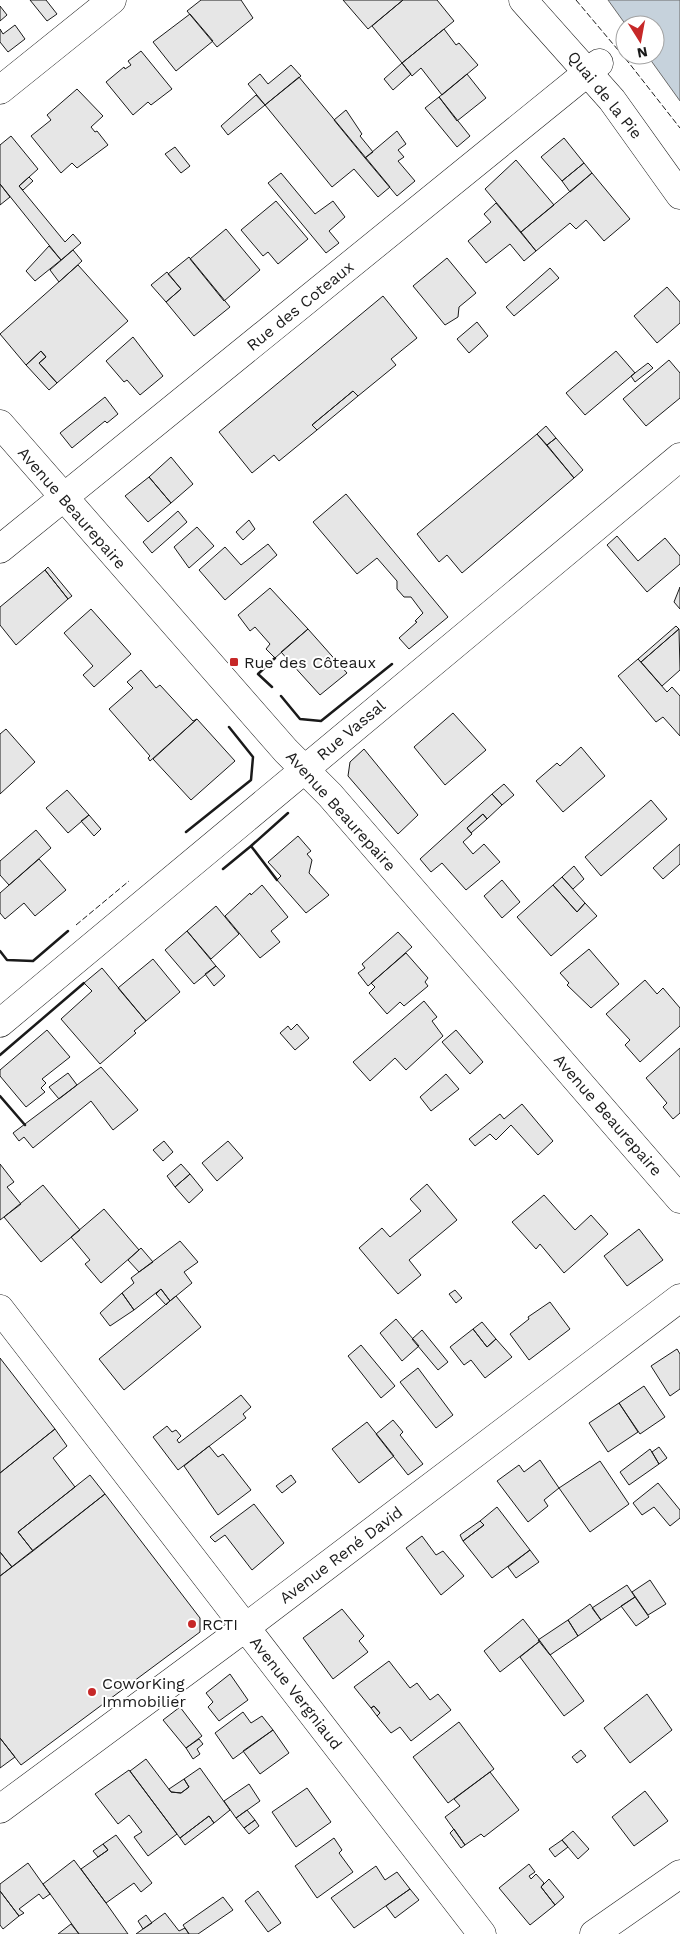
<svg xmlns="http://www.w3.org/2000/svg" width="680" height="1934" font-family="'Work Sans',sans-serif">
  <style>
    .water { fill: #c6d2dc; stroke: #6a6a6a }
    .building { fill: #e6e6e6; stroke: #1a1a1a }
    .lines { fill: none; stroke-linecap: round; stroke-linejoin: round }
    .minor-casing { stroke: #1a1a1a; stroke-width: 29 }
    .tertiary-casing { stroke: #1a1a1a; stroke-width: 29 }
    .minor { stroke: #fff; stroke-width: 28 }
    .tertiary { stroke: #fff; stroke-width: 28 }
    .fence { stroke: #1a1a1a; stroke-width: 1; stroke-dasharray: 6 2.5; stroke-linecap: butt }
    .wall { stroke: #1a1a1a; stroke-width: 2.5 }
    .poi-dot { fill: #c62828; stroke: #fff; stroke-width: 2 }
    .labels { text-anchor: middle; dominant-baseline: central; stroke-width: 4; stroke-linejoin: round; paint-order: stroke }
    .street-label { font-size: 16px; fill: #1a1a1a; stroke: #fff }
    .poi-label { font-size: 16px; fill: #1a1a1a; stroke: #fff; text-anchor: start }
  </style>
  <rect width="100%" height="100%" fill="#fff"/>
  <path class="water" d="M608,0H680V101L647,55H655V25H626Z"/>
  <path class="building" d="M30,0H46L57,14L47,21Z
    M201,0H241L253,18L217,47L187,11Z
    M343,0H403L368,29Z
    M403,0H437L454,21L402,63L372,26Z
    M0,6L7,15L0,21Z
    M190,14L213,41L176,71L153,42Z
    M15,25L25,39L8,52L0,42V29L3,34Z
    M444,29L456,45L459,43L478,65L442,95L421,68L412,76L402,63Z
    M141,51L172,89L151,105L148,102L133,115L106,82L124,67L125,69L131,65L128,61Z
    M402,63L411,74L393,90L384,79Z
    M291,65L301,76L265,105L248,84L260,74L268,84Z
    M467,74L486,98L457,121L439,97Z
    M299,77L390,187L378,197L354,169L332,187L265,105Z
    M77,89L103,116L91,127L95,132L97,131L108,145L77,168L72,163L61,173L31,136L51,120L47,115Z
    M256,95L265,105L228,135L221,126Z
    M439,97L470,136L457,147L425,108Z
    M346,110L362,134L360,136L373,152L365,158L334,120Z
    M397,131L406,144L398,150L404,157L398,161L415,181L397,196L365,158Z
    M11,136L38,169L19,186L65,242L73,234L81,243L61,260L0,184V145Z
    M564,138L584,163L562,181L541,157Z
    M175,147L190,166L181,173L165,154Z
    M516,160L554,205L521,232L485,189Z
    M584,163L592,173L570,192L562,181Z
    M281,173L315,214L333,201L345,217L329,231L339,243L326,253L268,183Z
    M592,173L630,219L604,241L586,220L576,229L570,223L536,251L521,232Z
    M29,177L33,181L23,190L19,186Z
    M0,184L10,197L0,205Z
    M276,201L308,239L278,264L268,252L263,256L241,230Z
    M496,203L536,251L524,261L510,244L486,263L468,241L491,222L484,214Z
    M226,229L260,270L224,301L190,259Z
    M49,246L61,260L35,281L26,271Z
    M73,250L82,261L59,282L50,270Z
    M189,257L230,307L194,336L166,302L181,289L168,274Z
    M447,258L476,293L459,307L458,317L445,325L413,286Z
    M78,265L128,321L57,383L39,363L46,357L41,351L26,365L0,334Z
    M550,268L559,278L514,316L506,307Z
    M167,272L181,289L166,302L151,285Z
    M667,287L680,302V323L657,343L634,316Z
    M383,296L417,338L391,359L396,365L358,396L353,391L312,425L317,430L279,461L274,455L252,473L219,432Z
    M477,322L488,336L469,353L457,339Z
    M133,337L163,376L140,395L127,380L124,382L106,361Z
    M41,351L46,357L39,363L57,383L49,390L26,365Z
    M616,351L635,373L585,415L566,393Z
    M669,360L680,373V398L646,426L623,399Z
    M648,363L653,368L635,382L631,376Z
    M353,391L358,396L317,430L312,425Z
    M105,397L118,414L107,423L105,421L72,448L60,433Z
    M546,426L556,438L547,445L537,434Z
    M537,434L574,478L462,573L447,555L439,562L417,534Z
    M556,438L583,470L574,478L547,445Z
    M171,457L193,484L171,503L149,477Z
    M149,477L171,503L148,522L125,496Z
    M346,494L448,617L409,649L399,638L417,622L415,621L423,613L411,597H404L397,589V581L377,558L357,574L313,522Z
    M178,511L187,522L152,553L143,542Z
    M249,520L255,529L243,540L236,532Z
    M197,527L214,546L189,568L174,547Z
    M617,536L638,561L665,538L680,556V564L647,592L607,545Z
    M268,544L277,555L225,600L199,570L225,547L241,565Z
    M48,567L72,596L68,599L45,570Z
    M45,570L68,599L16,645L0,625V607Z
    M680,587V609L674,602Z
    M270,588L308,629L275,658L266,649L270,644L255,627L250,631L238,615Z
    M91,609L131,654L94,687L83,675L93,666L64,633Z
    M676,626L679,629L641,662L638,659Z
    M308,629L347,673L320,695L281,652Z
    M679,629L680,670L662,686L641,662Z
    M638,659L667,692L672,687L680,696V736L663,717L656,722L618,676Z
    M141,670L156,688L160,685L193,721L197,719L150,761L148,758L150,756L109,709L133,688L127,682Z
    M453,713L486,750L445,785L414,747Z
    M197,719L235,761L191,800L153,759Z
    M6,729L35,762L0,794V734Z
    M581,747L605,776L563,812L536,781L557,763L560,766Z
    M364,749L418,815L398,834L348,776L350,762Z
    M504,784L514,795L502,805L492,794Z
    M67,790L89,815L68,833L46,808Z
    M492,794L502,805L487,819L483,814L467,828L472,834L463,842L473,854L484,844L500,862L466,890L442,863L431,872L420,859Z
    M651,800L667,819L601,876L585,857Z
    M483,814L487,819L471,833L467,828Z
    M89,815L101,829L94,836L81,821Z
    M36,830L51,848L9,885L0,875V861Z
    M298,836L311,851L307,854L312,860L309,873L329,895L306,913L277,880L281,876L268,862Z
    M680,844V864L663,879L653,868Z
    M39,859L66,890L35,916L24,903L5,919L0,913V893Z
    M574,866L584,879L573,889L562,877Z
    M562,877L585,903L577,912L553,885Z
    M502,880L520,902L502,918L484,896Z
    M262,885L288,917L271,931L280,942L260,958L225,916L250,893L251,895Z
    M553,885L577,912L585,903L597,916L551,956L517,917Z
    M216,906L239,934L211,959L187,931Z
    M187,931L216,966L194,984L165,950Z
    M398,932L412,947L368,986L358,973L365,968L362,964Z
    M589,949L619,984L591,1008L567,985L569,983L560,973Z
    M406,953L428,978L425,982L428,986L404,1006L400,1002L387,1014L369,993L375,987L371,983Z
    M153,959L180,992L146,1021L118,988Z
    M216,966L225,976L214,986L205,974Z
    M102,968L146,1021L134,1031L136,1033L100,1064L61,1019L92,991L84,983Z
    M645,980L657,994L663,988L680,1008V1026L640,1062L625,1045L630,1040L606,1014Z
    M424,1001L437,1017L432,1021L443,1036L406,1070L395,1058L370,1081L353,1062Z
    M297,1024L309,1038L295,1050L280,1033L288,1026L291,1030Z
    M47,1030L70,1057L42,1079L46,1083L41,1088L45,1092L26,1107L0,1076V1070Z
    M456,1030L483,1062L470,1074L442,1042Z
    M680,1048V1113L673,1119L663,1107L667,1103L646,1078Z
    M101,1067L138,1110L113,1130L91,1101L33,1148L24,1137L19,1141L13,1133Z
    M68,1073L77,1085L59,1099L49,1087Z
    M446,1074L459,1089L431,1111L420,1097Z
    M522,1104L553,1141L538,1155L511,1125L496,1140L490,1134L475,1146L469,1139L500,1114L504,1119Z
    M164,1141L173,1152L163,1161L153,1150Z
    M228,1141L243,1158L217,1181L202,1163Z
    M0,1164L14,1182L7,1187L21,1204L0,1220Z
    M181,1164L190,1174L175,1187L167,1176Z
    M190,1174L203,1190L189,1203L175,1187Z
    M427,1184L457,1220L409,1260L421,1275L398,1294L359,1248L382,1228L390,1237L421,1211L410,1199Z
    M43,1185L80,1230L41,1262L4,1217Z
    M544,1195L575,1230L591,1215L608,1234L564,1273L540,1244L536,1249L512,1222Z
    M104,1209L139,1250L101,1283L85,1264L90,1260L71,1237Z
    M639,1229L663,1260L627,1286L604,1256Z
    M180,1241L198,1262L184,1272L192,1283L170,1301L161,1289L134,1310L122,1293L134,1283L131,1278Z
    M141,1248L153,1262L139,1272L128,1260Z
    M161,1289L170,1301L166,1305L156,1294Z
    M455,1290L462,1298L456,1303L449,1294Z
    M122,1293L134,1310L110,1326L100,1313Z
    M176,1296L201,1327L124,1390L99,1359Z
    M550,1302L570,1329L529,1360L510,1334L529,1319L528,1317Z
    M396,1319L419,1346L402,1361L380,1333Z
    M482,1322L496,1339L487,1347L473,1329Z
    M473,1329L487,1347L496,1339L512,1357L485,1378L471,1360L464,1365L450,1347Z
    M422,1330L448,1362L438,1370L412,1339Z
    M361,1345L395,1386L381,1398L348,1356Z
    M677,1349L680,1354V1389L670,1396L651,1366Z
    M0,1358L55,1429L0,1473Z
    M418,1368L453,1415L436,1428L400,1382Z
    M644,1386L665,1417L640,1434L619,1403Z
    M241,1395L251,1407L243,1414L246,1418L178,1470L153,1437L167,1426L172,1432L176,1430L181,1436L177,1440L179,1443Z
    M619,1403L638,1432L608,1452L589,1423Z
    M393,1420L403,1432L400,1435L423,1464L408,1475L376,1434Z
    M367,1422L394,1456L359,1483L332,1449Z
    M55,1429L67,1446L53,1458L75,1487L18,1532L33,1551L12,1567L0,1552V1473Z
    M209,1446L218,1457L223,1454L251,1490L218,1515L184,1466Z
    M659,1447L667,1458L659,1464L652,1452Z
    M650,1449L659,1464L629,1485L620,1472Z
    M540,1460L559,1488L544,1500L548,1506L528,1522L497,1481L519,1465L524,1472Z
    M600,1461L629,1504L590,1532L559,1488Z
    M90,1475L105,1494L33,1551L18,1532Z
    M291,1475L296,1482L282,1493L276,1486Z
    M658,1483L680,1510V1518L670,1526L654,1507L642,1515L633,1503Z
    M105,1494L200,1618V1632L21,1765L0,1738V1576Z
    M254,1504L284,1543L252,1570L225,1535L215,1542L210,1537Z
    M497,1507L530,1550L492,1578L463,1541L484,1525L480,1521Z
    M480,1521L484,1525L463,1541L460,1535Z
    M422,1536L436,1555L443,1551L464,1576L441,1595L406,1548Z
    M530,1550L539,1562L516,1578L508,1567Z
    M0,1552L12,1567L0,1576Z
    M650,1580L666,1604L648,1615L632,1592Z
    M627,1585L635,1597L601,1620L592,1608Z
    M635,1597L649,1617L636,1626L621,1606Z
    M590,1604L601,1620L578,1636L568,1620Z
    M342,1609L364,1636L359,1641L368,1652L333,1679L303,1638Z
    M523,1619L540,1641L500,1672L484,1651Z
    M568,1620L578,1636L550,1655L538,1640Z
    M540,1641L584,1701L564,1716L520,1657Z
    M389,1661L410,1688L417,1683L430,1700L438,1694L451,1710L411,1741L400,1727L391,1733L377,1716L380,1713L374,1706L371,1708L354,1687Z
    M230,1674L248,1700L219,1721L208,1707L213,1702L206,1693Z
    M647,1694L672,1730L630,1763L604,1728Z
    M374,1706L380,1713L377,1716L371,1708Z
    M180,1707L202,1736L186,1748L163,1720Z
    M243,1712L251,1723L262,1716L273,1730L233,1759L215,1733Z
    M459,1722L494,1769L448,1803L413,1757Z
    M273,1730L289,1753L260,1774L243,1751Z
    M0,1738L15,1757L0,1768Z
    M199,1739L203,1744L197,1749L200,1754L193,1759L186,1748Z
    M581,1750L586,1756L577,1763L572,1757Z
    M146,1759L171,1792L181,1793L189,1787L184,1779L200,1768L230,1810L214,1823L209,1816L180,1838L130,1771Z
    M129,1770L177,1834L148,1856L134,1837L142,1832L129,1815L118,1824L95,1794Z
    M490,1772L519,1810L484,1837L481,1834L465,1845L445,1817L460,1806L454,1799Z
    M184,1779L189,1787L181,1793L171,1792L169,1789Z
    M249,1784L260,1801L236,1818L224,1801Z
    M307,1788L331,1822L296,1847L272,1812Z
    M645,1791L668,1821L634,1846L612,1817Z
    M247,1810L255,1820L244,1828L236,1818Z
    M209,1816L214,1823L185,1845L180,1838Z
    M255,1820L259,1826L249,1834L244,1828Z
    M454,1829L465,1845L461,1848L450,1833Z
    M573,1831L589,1849L578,1859L562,1840Z
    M116,1835L152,1883L141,1892L134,1883L106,1903L81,1869L108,1850L103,1844Z
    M334,1838L342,1850L339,1853L353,1872L317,1898L295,1866Z
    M562,1840L568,1847L555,1857L549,1849Z
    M103,1844L108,1850L98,1857L93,1851Z
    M74,1860L106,1903L128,1934H79L43,1884Z
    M28,1863L50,1894L43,1899L39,1894L19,1909L24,1913L19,1916L0,1891V1884Z
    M529,1864L535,1872L529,1876L531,1879L536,1874L544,1883L541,1887L555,1905L530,1925L499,1888Z
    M376,1866L385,1880L397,1872L410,1889L354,1928L331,1898Z
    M549,1879L564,1897L555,1905L541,1887Z
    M410,1889L419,1900L395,1918L386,1906Z
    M0,1891L19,1916L3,1929L0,1925Z
    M258,1891L281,1923L268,1932L245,1901Z
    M223,1897L233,1910L198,1934H189L183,1925Z
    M165,1913L179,1931L185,1928L189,1934H136Z
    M146,1915L152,1923L143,1929L138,1921Z
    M71,1924L79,1934H58Z"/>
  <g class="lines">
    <defs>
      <path id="minor" d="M0,90L112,0
        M0,424L286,751L330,795L680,1199
        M0,549L599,63
        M0,1023L680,457
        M0,1309L482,1934
        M0,1809L246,1627L680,1298
        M594,1934L680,1874"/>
      <path id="tertiary" d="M523,0L612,100L680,195"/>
    </defs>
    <use href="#minor" class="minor-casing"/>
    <use href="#tertiary" class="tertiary-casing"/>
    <use href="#minor" class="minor"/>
    <use href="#tertiary" class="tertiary"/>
    <path class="fence" d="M576,0L629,63L680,128
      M76,925L129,881"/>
    <path class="wall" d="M272,687L258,674L275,658
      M281,696L300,719L321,721L392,664
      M186,832L251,780L253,757L229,727
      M251,846L288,813
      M223,869L251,846L277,880
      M0,951L7,960L33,961L68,931
      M0,1055L84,983
      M0,1096L25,1125"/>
  </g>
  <g class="poi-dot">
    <rect x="229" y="657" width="10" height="10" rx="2.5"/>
    <circle cx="192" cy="1624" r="5"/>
    <circle cx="92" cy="1692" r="5"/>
  </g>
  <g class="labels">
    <g class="street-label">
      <text transform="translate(605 95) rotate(51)">Quai de la Pie</text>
      <text transform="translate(300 306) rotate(-39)">Rue des Coteaux</text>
      <text transform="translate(72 508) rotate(49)">Avenue Beaurepaire</text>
      <text transform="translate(351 730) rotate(-40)">Rue Vassal</text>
      <text transform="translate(341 811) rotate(48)">Avenue Beaurepaire</text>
      <text transform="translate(608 1115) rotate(49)">Avenue Beaurepaire</text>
      <text transform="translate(341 1555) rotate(-37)">Avenue René David</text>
      <text transform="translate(296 1693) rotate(52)">Avenue Vergniaud</text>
    </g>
    <g class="poi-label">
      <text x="244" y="662">Rue des Côteaux</text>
      <text x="202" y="1624">RCTI</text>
      <text x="102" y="1683">CoworKing<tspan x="102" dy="18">Immobilier</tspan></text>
    </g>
  </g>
  <g transform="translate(640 40) rotate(169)"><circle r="24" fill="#ffffff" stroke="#a3a3a3"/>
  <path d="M0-4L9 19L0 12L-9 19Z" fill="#c62828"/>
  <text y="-8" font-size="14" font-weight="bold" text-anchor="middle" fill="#1a1a1a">N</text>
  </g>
</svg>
